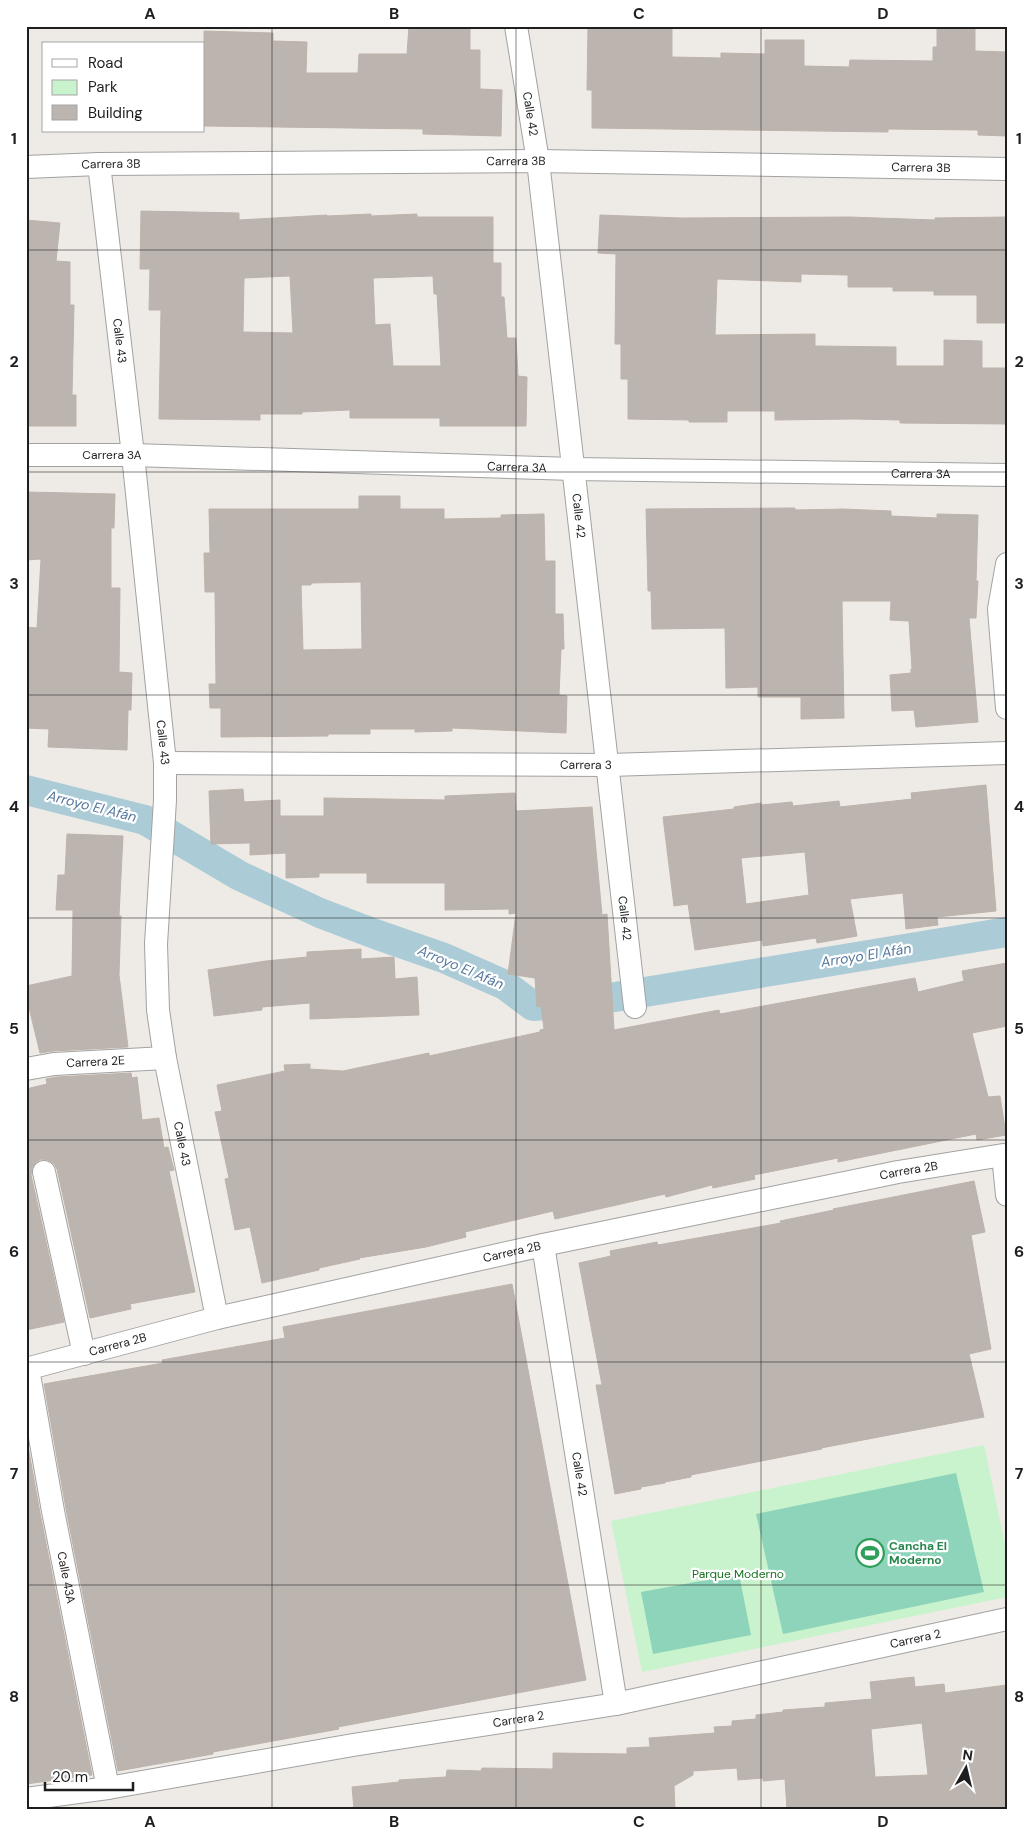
<svg xmlns="http://www.w3.org/2000/svg" width="1033" height="1835" font-family="'DM Sans',sans-serif">
  <style>
    .park { fill: #c8f3cc }
    .pitch { fill: #8dd4ba }
    .lines { fill: none; stroke-linecap: round; stroke-linejoin: round }
    .canal { stroke: #abccd7; stroke-width: 30 }
    .building { fill: #bbb4af; stroke: #beb3aa; fill-rule: evenodd }
    .street-casing { stroke: #a2a2a2; stroke-width: 24 }
    .street { stroke: #fff; stroke-width: 22 }
    .grid { fill: none; stroke: #1e1e1e; stroke-width: 1; stroke-opacity: 0.55 }
    .labels { text-anchor: middle; dominant-baseline: central; stroke-width: 4.5; stroke-linejoin: round; paint-order: stroke }
    .street-label { font-size: 12px; fill: #1e1e1e; stroke: #fff }
    .leisure-label { font-size: 12px; font-weight: bold; fill: #27864d; stroke: #fff; text-anchor: start }
    .park-label { font-size: 12px; fill: #187021; stroke: #fff }
    .water-label { font-size: 14px; font-style: italic; fill: #53769c; stroke: #fff }
    .neatline { fill: none; stroke: #1e1e1e; stroke-width: 2 }
    .grid-label { font-size: 16px; text-anchor: middle; font-weight: bold; fill: #1e1e1e }
  </style>
  <rect width="100%" height="100%" fill="#eeebe6"/>
  <path class="park" d="M984,1445L1007,1553V1597L642,1672L611,1521Z"/>
  <path class="pitch" d="M956,1473L984,1592L783,1634L756,1514Z
    M739,1574L751,1635L653,1654L641,1592Z"/>
  <g class="lines">
    <path class="canal" d="M26,790L145,820L240,876L320,913L375,934L444,958L505,985L533,1006L585,1002L1007,932"/>
  </g>
  <path class="building" d="M409,26H470V50H480V89L502,90L501,136L423,134V129L204,126V31L273,33V41L307,42L306,73H358L359,54H407Z
    M588,26H672V57L721,58V53L765,54V40H804V66L849,67L850,60L933,61V47H937V26H975V51L1007,52V136L978,135V130L888,129V132L592,128V90H587Z
    M141,211L239,213V220L327,215V216L371,214V216L417,214V217H493V263H501V297H504L507,338H516L518,376L527,377L526,426H440V418H350V410L302,412V414H260V420L159,419L161,310H149L150,269H140ZM290,276L293,333L243,332L244,278ZM433,276L434,294H437L441,366H393L390,324L375,325L373,278Z
    M600,215L681,218L849,217L935,220V218L1007,217V323H977V295H934V291H893V287H848V275L801,274V282L717,279L715,335L815,334V346L896,347V366H944V340L982,341V368H1007V424L900,423V420L853,419L775,420V411H727V422H689V420L628,419V379H621V344H615L616,254L598,253Z
    M26,220L60,223L56,261L70,262V305H74L72,395H76V426H26Z
    M26,492L115,494L114,528H111V588H120L119,672L132,673L131,710H128L127,750L48,747L49,729L26,728V627L37,628L41,559L26,560Z
    M359,496H400V509H444V519L501,518V515L544,514L545,561H555V614H563L564,649H561L559,695L567,696L566,733L452,728V731L415,732V729H370V734H328V736L221,737V708H210L209,684H216L215,592H205L204,553H210L209,509H359ZM361,582L362,649L303,650L301,585H311V583Z
    M795,508V510L843,509L891,511V516L937,518V514L978,515L976,581H978L976,618H969L978,722L916,727L914,710L892,711L890,675L911,673V669H912L909,621L890,620L891,601H842L844,718L801,719V697H758V687L726,688L725,628L652,629L651,591H648L646,509Z
    M986,785L996,911L937,917L938,925L906,929L903,893L850,899L857,936L817,943L816,938L763,946L762,940L695,950L688,904L674,906L663,817L734,809V807L761,803V805L792,802L793,806L839,801L840,807L912,799L911,793ZM805,852L809,895L746,904L741,858Z
    M243,789L244,802L280,800V816H324V798L445,800V796L515,793L516,811L592,807L602,915L607,914L614,1030L719,1010L720,1014L915,978L918,992L964,981L962,971L1007,963V1026L972,1033L988,1097L1000,1096L1006,1135L977,1140L976,1134L838,1162V1158L754,1175L755,1179L713,1188L712,1185L666,1197L665,1194L555,1219L553,1211L465,1232L466,1237L426,1247L359,1258L360,1259L319,1268V1270L262,1283L250,1227L235,1230L225,1179L229,1178L215,1112L222,1111L217,1085L285,1071L284,1065L310,1064V1069L343,1071L429,1053V1056L540,1032V1030L544,1029L541,1006L537,1007L535,978L508,974L516,913L509,914V909L445,910V883H367V873H319V877L286,878V853L250,855V843L211,844L209,791Z
    M67,834L123,836L119,916H121L119,975L128,1047L53,1051L40,1053L26,995V986L72,976L73,910H56L58,875H65Z
    M361,949V959L394,957L395,979L417,977L419,1015L310,1019V1003L262,1007V1010L214,1016L208,970L266,961L307,957V952Z
    M131,1073L132,1078L137,1077L142,1120L159,1118L164,1148L168,1147L174,1170L169,1171L195,1292L130,1304L131,1309L90,1318L57,1169L54,1164L48,1160L41,1159L36,1162L32,1168L31,1175L64,1322L26,1330V1089L47,1084L46,1079L56,1077Z
    M974,1181L985,1232L971,1235L991,1349L969,1354L984,1417L821,1448L822,1449L691,1475V1477L665,1482V1483L641,1487V1489L615,1494L596,1385H602L579,1263L611,1256L610,1251L657,1242L658,1245L781,1223L780,1221L834,1210L833,1209Z
    M512,1284L586,1680L338,1727L339,1729L213,1752V1754L118,1771L66,1509L44,1384L163,1363L162,1360L285,1338L283,1327Z
    M26,1435L40,1513L92,1775L26,1784Z
    M914,1677L915,1687L944,1684L945,1693L1007,1685V1809H787L785,1779L763,1781V1778L738,1780L737,1768L693,1771V1775L674,1786L675,1809H354L352,1787L399,1782V1780L446,1777L447,1770L481,1771L482,1768L553,1769V1753L627,1754V1748L650,1747L649,1738L715,1733L714,1727L732,1726V1721L756,1719V1715L783,1712V1710L825,1707V1703L872,1699L870,1682ZM922,1723L928,1775L875,1777L871,1729Z"/>
  <g class="lines">
    <defs>
      <g id="street">
        <path id="s1" d="M516,26L538,161L635,1007"/>
        <path id="s2" d="M99,164L133,455L165,763V800L156,944L158,1010L165,1058L217,1318"/>
        <path id="s3" d="M26,167L99,164L538,161L1007,169"/>
        <path id="s4" d="M26,455H133L574,469L1007,475"/>
        <path d="M1007,564L999,609L1007,708"/>
        <path id="s5" d="M165,763L609,765L1007,753"/>
        <path id="s6" d="M26,1069L54,1064L165,1058"/>
        <path d="M44,1172L84,1354"/>
        <path id="s7" d="M543,1245L616,1704"/>
        <path id="s8" d="M26,1369L217,1318L543,1245L898,1172L1003,1155L1007,1195"/>
        <path id="s9" d="M28,1369L53,1511L108,1788"/>
        <path id="s10" d="M26,1799L108,1788L353,1745L616,1704L1007,1619"/>
      </g>
    </defs>
    <use href="#street" class="street-casing"/>
    <use href="#street" class="street"/>
  </g>
  <path class="grid" d="M272,26V1809M516,26V1809M761,26V1809M26,250H1007M26,472H1007M26,695H1007M26,918H1007M26,1140H1007M26,1362H1007M26,1585H1007"/>
  <defs>
    <symbol id="stadium-ring" viewBox="-11 -11 22 22"><circle r="9.5" fill="#fff" stroke="#2e9e5b" stroke-width="1.5"/><path d="M0-5a6.5 5 0 1 0 0 10a6.5 5 0 1 0 0-10ZM-3.5-1.8h7v3.6h-7Z" fill="#2e9e5b"/></symbol>
  </defs>
  <g fill-rule="evenodd">
    <use href="#stadium-ring" x="854" y="1537" width="32" height="32"/>
  </g>
  <g class="labels">
    <g class="street-label">
      <text stroke="none"><textPath href="#s1" startOffset="89">Calle 42</textPath></text>
      <text stroke="none"><textPath href="#s3" startOffset="490">Carrera 3B</textPath></text>
      <text stroke="none"><textPath href="#s3" startOffset="85">Carrera 3B</textPath></text>
      <text stroke="none"><textPath href="#s3" startOffset="895">Carrera 3B</textPath></text>
      <text stroke="none"><textPath href="#s2" startOffset="178">Calle 43</textPath></text>
      <text stroke="none"><textPath href="#s4" startOffset="86">Carrera 3A</textPath></text>
      <text stroke="none"><textPath href="#s4" startOffset="491">Carrera 3A</textPath></text>
      <text stroke="none"><textPath href="#s4" startOffset="895">Carrera 3A</textPath></text>
      <text stroke="none"><textPath href="#s1" startOffset="494">Calle 42</textPath></text>
      <text stroke="none"><textPath href="#s2" startOffset="582">Calle 43</textPath></text>
      <text stroke="none"><textPath href="#s5" startOffset="421">Carrera 3</textPath></text>
      <text stroke="none"><textPath href="#s1" startOffset="899">Calle 42</textPath></text>
      <text stroke="none"><textPath href="#s6" startOffset="70">Carrera 2E</textPath></text>
      <text stroke="none"><textPath href="#s2" startOffset="986">Calle 43</textPath></text>
      <text stroke="none"><textPath href="#s8" startOffset="905">Carrera 2B</textPath></text>
      <text stroke="none"><textPath href="#s8" startOffset="500">Carrera 2B</textPath></text>
      <text stroke="none"><textPath href="#s8" startOffset="95">Carrera 2B</textPath></text>
      <text stroke="none"><textPath href="#s7" startOffset="232">Calle 42</textPath></text>
      <text stroke="none"><textPath href="#s9" startOffset="212">Calle 43A</textPath></text>
      <text stroke="none"><textPath href="#s10" startOffset="904">Carrera 2</textPath></text>
      <text stroke="none"><textPath href="#s10" startOffset="499">Carrera 2</textPath></text>
    </g>
    <g class="leisure-label">
      <text x="889" y="1546">Cancha El<tspan x="889" dy="14">Moderno</tspan></text>
    </g>
    <g class="park-label">
      <text x="738" y="1574">Parque Moderno</text>
    </g>
    <g class="water-label">
      <text transform="translate(92 806) rotate(14)">Arroyo El Afán</text>
      <text transform="translate(866 955) rotate(-9)">Arroyo El Afán</text>
      <text transform="translate(461 967) rotate(23)">Arroyo El Afán</text>
    </g>
  </g>
  <rect width="1033" height="1835" fill="none" stroke="#ffffff" stroke-width="55"/>
  <rect x="42" y="42" width="162" height="90" fill="#ffffff" stroke="#a5a5a5"/>
  <rect x="52" y="59" width="25" height="8" fill="#ffffff" stroke="#a5a5a5"/>
  <text x="88" y="68" font-size="15" fill="#1e1e1e">Road</text>
  <rect x="52" y="80" width="25" height="15" fill="#c8f3cc" stroke="#a5a5a5"/>
  <text x="88" y="92" font-size="15" fill="#1e1e1e">Park</text>
  <rect x="52" y="105" width="25" height="15" fill="#bbb4af" stroke="#a5a5a5"/>
  <text x="88" y="118" font-size="15" fill="#1e1e1e">Building</text>
  <g transform="translate(966 1768) rotate(8)" stroke="#ffffff" stroke-width="4" paint-order="stroke">
  <path d="M0-4L9 19L0 12L-9 19Z" fill="#1e1e1e"/>
  <text y="-8" font-size="14" font-weight="bold" text-anchor="middle" fill="#1e1e1e">N</text>
  </g>
  <path d="M45 1782v8h88v-8" fill="none" stroke="#1e1e1e" stroke-width="2.5"/>
  <text x="52" y="1782" font-size="15" fill="#1e1e1e" stroke="#ffffff" stroke-width="4" paint-order="stroke">20 m</text>
  <rect x="28" y="28" width="978" height="1780" class="neatline"/>
  <g class="grid-label">
    <text x="150" y="19">A</text>
    <text x="394" y="19">B</text>
    <text x="639" y="19">C</text>
    <text x="883" y="19">D</text>
    <text x="14" y="144">1</text>
    <text x="1019" y="144">1</text>
    <text x="14" y="367">2</text>
    <text x="1019" y="367">2</text>
    <text x="14" y="589">3</text>
    <text x="1019" y="589">3</text>
    <text x="14" y="812">4</text>
    <text x="1019" y="812">4</text>
    <text x="14" y="1034">5</text>
    <text x="1019" y="1034">5</text>
    <text x="14" y="1257">6</text>
    <text x="1019" y="1257">6</text>
    <text x="14" y="1479">7</text>
    <text x="1019" y="1479">7</text>
    <text x="14" y="1702">8</text>
    <text x="1019" y="1702">8</text>
    <text x="150" y="1827">A</text>
    <text x="394" y="1827">B</text>
    <text x="639" y="1827">C</text>
    <text x="883" y="1827">D</text>
  </g>
</svg>
